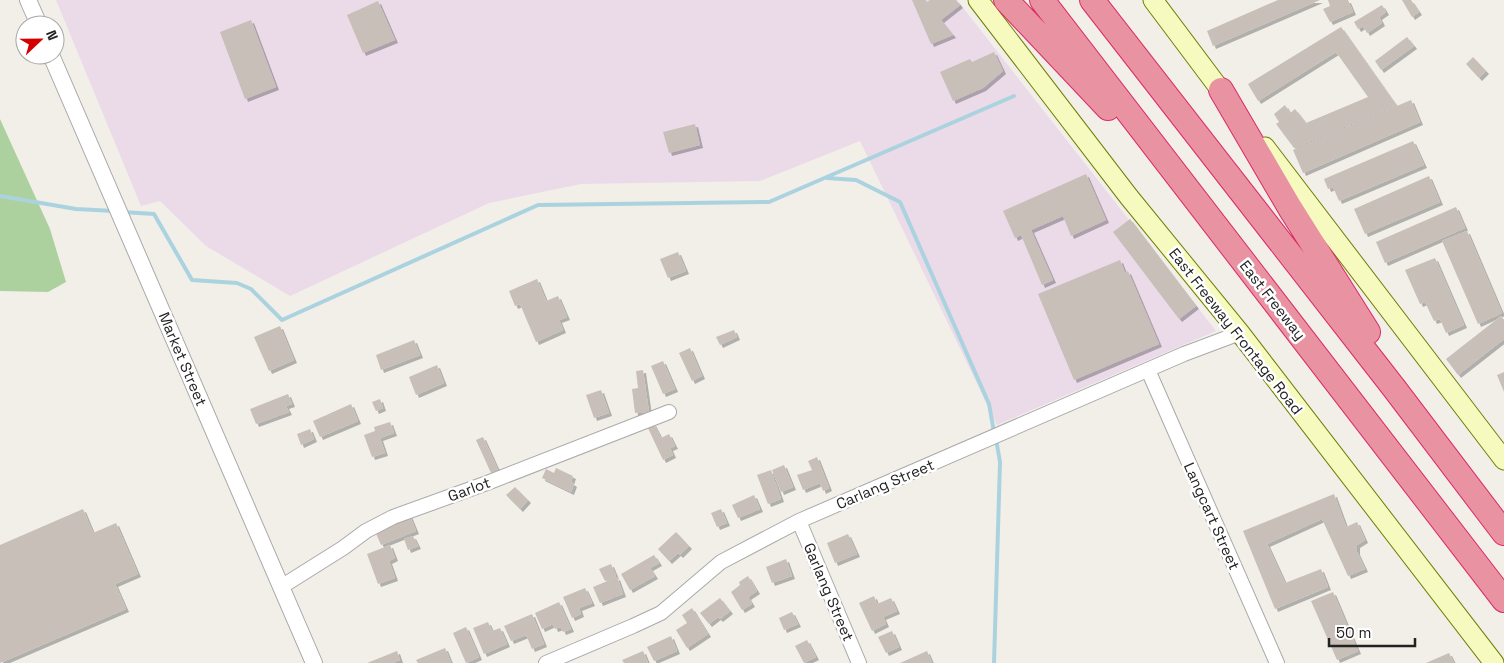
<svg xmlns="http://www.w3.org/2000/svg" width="1504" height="663" font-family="'Space Grotesk',sans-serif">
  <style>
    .industrial { fill: #ebdbe8 }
    .forest { fill: #add19e }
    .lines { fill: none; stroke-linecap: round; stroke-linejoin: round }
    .stream { stroke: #aad3df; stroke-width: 4 }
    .building { fill: #c7bfb8; filter: url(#shadow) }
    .minor-casing { stroke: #a9a9a9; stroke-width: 16 }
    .tertiary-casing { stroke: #a9a9a9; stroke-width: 18 }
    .secondary-casing { stroke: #707d05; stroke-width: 21 }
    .motorway-casing { stroke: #dc2a67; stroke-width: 26 }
    .minor { stroke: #fff; stroke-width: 14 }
    .tertiary { stroke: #fff; stroke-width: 16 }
    .secondary { stroke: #f7fabf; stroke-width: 19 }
    .motorway { stroke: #e892a2; stroke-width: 24 }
    .labels { text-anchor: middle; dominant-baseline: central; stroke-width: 5; stroke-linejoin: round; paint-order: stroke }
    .street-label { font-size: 15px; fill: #222; stroke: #fff }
  </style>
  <defs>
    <filter id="shadow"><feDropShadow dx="3" dy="3" stdDeviation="0" flood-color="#0004"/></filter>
  </defs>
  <rect width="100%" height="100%" fill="#f2efe9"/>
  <path class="industrial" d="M56,0H957L1216,331L997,425L860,141L760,181L581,184L489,203L290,296L206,246L160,201L141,206Z"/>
  <path class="forest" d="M0,119L50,229L66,282L48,292L0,291Z"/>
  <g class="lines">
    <path class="stream" d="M827,178L856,180L900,202L989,404L994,432
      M0,196L76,209L114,211
      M123,212L154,214L192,280L237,283L251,289L282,320L538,205L769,202L1014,96
      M994,663L1000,462L996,439"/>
  </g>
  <path class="building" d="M912,0H926L927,2L930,0H956L960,5L941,20L953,35L931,44Z
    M1278,0H1320L1213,46L1207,31Z
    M1328,0H1348L1353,12L1330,22L1323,9L1330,6Z
    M1402,0H1411L1419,12L1412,17Z
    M378,1L395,40L363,53L347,15Z
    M1382,5L1386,12L1379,17L1382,23L1367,33L1363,26L1358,29L1354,22Z
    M251,20L276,87L245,99L220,32Z
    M1341,27L1396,105L1294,148L1276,124L1279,122L1274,114L1285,105L1290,113L1295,109L1306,123L1368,97L1336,52L1258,101L1248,84Z
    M1407,37L1414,46L1381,70L1375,61Z
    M994,52L1003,71L983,88L953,101L940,72L970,59L972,62Z
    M1473,57L1486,71L1479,78L1466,64Z
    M1411,100L1420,122L1303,173L1293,150Z
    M695,124L700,145L669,153L663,132Z
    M1413,141L1424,165L1339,201L1333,187L1328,189L1324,179Z
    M1086,174L1106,220L1071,236L1063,216L1031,230L1053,280L1042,285L1021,235L1015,238L1003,211Z
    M1429,176L1440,202L1365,234L1354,209Z
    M1456,207L1465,228L1385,263L1376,242Z
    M1130,219L1196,306L1179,319L1113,232Z
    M1467,231L1502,313L1478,324L1442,241Z
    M678,252L686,271L668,278L660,259Z
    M1435,258L1464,325L1446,333L1440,319L1434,321L1425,302L1420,304L1405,270Z
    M1120,260L1125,273L1128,271L1159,344L1074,380L1038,294Z
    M537,279L546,301L558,296L567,317L559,320L563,330L536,342L520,304L515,306L509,291Z
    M1501,316L1504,320V339L1458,375L1446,359Z
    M280,326L294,360L269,371L254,337Z
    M734,330L737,337L720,345L716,337Z
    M414,340L420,355L381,370L376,355Z
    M690,348L702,376L692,381L679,353Z
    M663,361L675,389L663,394L651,366Z
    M437,365L444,383L416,395L409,377Z
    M643,370L649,412L635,413L632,389L638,388L636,371Z
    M1504,372V392L1497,375Z
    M601,390L609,413L594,418L586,395Z
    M288,394L292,404L286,406L289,412L256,424L250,409Z
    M380,399L383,408L376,411L372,402Z
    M351,404L358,421L320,437L313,421Z
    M390,422L394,433L380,438L385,453L372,457L364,435L375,431L374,427Z
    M653,423L661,438L669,434L675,446L670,448L673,455L663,460L647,426Z
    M310,429L314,439L301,445L297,434Z
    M483,437L498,470L491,473L476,440Z
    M817,457L829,488L823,491L820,483L803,490L797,475L812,470L808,461Z
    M784,465L793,487L781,492L772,470Z
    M556,468L573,476L571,482L574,484L571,492L542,478L546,469L554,473Z
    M771,470L781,499L768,504L757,475Z
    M515,487L528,500L520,509L506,495Z
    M1334,494L1346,527L1357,522L1365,540L1357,545V552L1365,569L1348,576L1322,519L1267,544L1285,583L1321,569L1328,587L1275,609L1243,531Z
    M754,495L760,509L738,518L732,505Z
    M83,509L93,533L116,523L138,574L115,584L126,609L0,663V545Z
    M721,509L727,523L717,527L711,513Z
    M409,514L416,531L381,545L374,529Z
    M676,532L689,546L680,555L678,553L669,561L658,549Z
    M848,534L857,554L835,563L827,543Z
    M413,536L418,546L408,550L404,539Z
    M390,545L395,558L389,561L395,578L378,584L367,554Z
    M654,555L659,563L650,568L655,576L630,590L621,574Z
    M786,559L792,576L772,583L766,567Z
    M611,564L616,576L605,581L599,569Z
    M748,576L757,591L748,597L752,604L742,610L731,592L740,585L739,582Z
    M617,577L623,594L600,603L593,587Z
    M585,588L592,603L579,608L581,614L572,618L563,597Z
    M1333,592L1358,651L1337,660L1311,601Z
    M874,596L877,604L891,598L897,611L883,617L886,624L872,631L859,603Z
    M720,598L730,611L720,619L718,617L709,624L700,613Z
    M559,602L571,629L563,632L561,627L555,629L553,624L542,629L535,613Z
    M692,608L708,634L687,648L676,630L687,623L682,615Z
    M792,612L798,624L784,630L779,618Z
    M532,614L544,644L532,649L526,635L511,641L504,626Z
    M488,622L492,631L500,628L507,644L484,654L473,628Z
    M466,627L479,657L466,663L453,633Z
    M892,631L899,647L886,653L878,637Z
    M671,636L677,651L654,661L647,647Z
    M807,640L816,657L804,663L795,646Z
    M445,648L451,663H418L416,660Z
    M397,651L400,660L392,663H367Z
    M643,651L648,663H624L622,660Z
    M927,651L932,663H900Z
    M1449,653L1454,663H1426Z"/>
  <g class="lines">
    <defs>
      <path id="minor" d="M1148,370L1277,663
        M799,521L859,663
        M281,587L343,548L366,531L393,517L487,483L669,412
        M546,663L633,626L661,613L721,562L799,521L1184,354L1240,333"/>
      <path id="tertiary" d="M28,0L39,25
        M51,55L314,663"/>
      <path id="secondary" d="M978,0L1129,197L1240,333L1494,663
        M1153,0L1228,100
        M1265,147L1504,460"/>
      <path id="motorway" d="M1006,0L1108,108
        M1042,0L1504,600
        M1092,0L1394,388L1504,533
        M1221,90L1290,208L1368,332"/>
    </defs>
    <use href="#minor" class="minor-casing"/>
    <use href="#tertiary" class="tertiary-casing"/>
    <use href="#secondary" class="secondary-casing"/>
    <use href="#motorway" class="motorway-casing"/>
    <use href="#minor" class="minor"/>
    <use href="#tertiary" class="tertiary"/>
    <use href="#secondary" class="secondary"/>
    <use href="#motorway" class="motorway"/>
  </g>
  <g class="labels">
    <g class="street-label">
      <text transform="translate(1273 300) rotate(52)">East Freeway</text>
      <text transform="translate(1236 331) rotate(52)">East Freeway Frontage Road</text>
      <text transform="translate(183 359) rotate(67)">Market Street</text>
      <text transform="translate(885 484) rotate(-23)">Carlang Street</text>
      <text transform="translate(469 489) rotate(-20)">Garlot</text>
      <text transform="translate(1212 516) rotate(66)">Langcart Street</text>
      <text transform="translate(829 592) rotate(67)">Garlang Street</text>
    </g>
  </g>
  <g transform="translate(40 40) rotate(68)"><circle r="24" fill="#ffffff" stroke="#a7a7a7"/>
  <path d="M0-4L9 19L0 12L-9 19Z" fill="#d40000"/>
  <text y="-8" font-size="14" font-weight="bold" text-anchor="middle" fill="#222222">N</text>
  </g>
  <path d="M1329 638v8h86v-8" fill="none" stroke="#222222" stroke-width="2.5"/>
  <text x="1336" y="638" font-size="15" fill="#222222" stroke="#ffffff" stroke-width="4" paint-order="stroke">50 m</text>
</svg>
